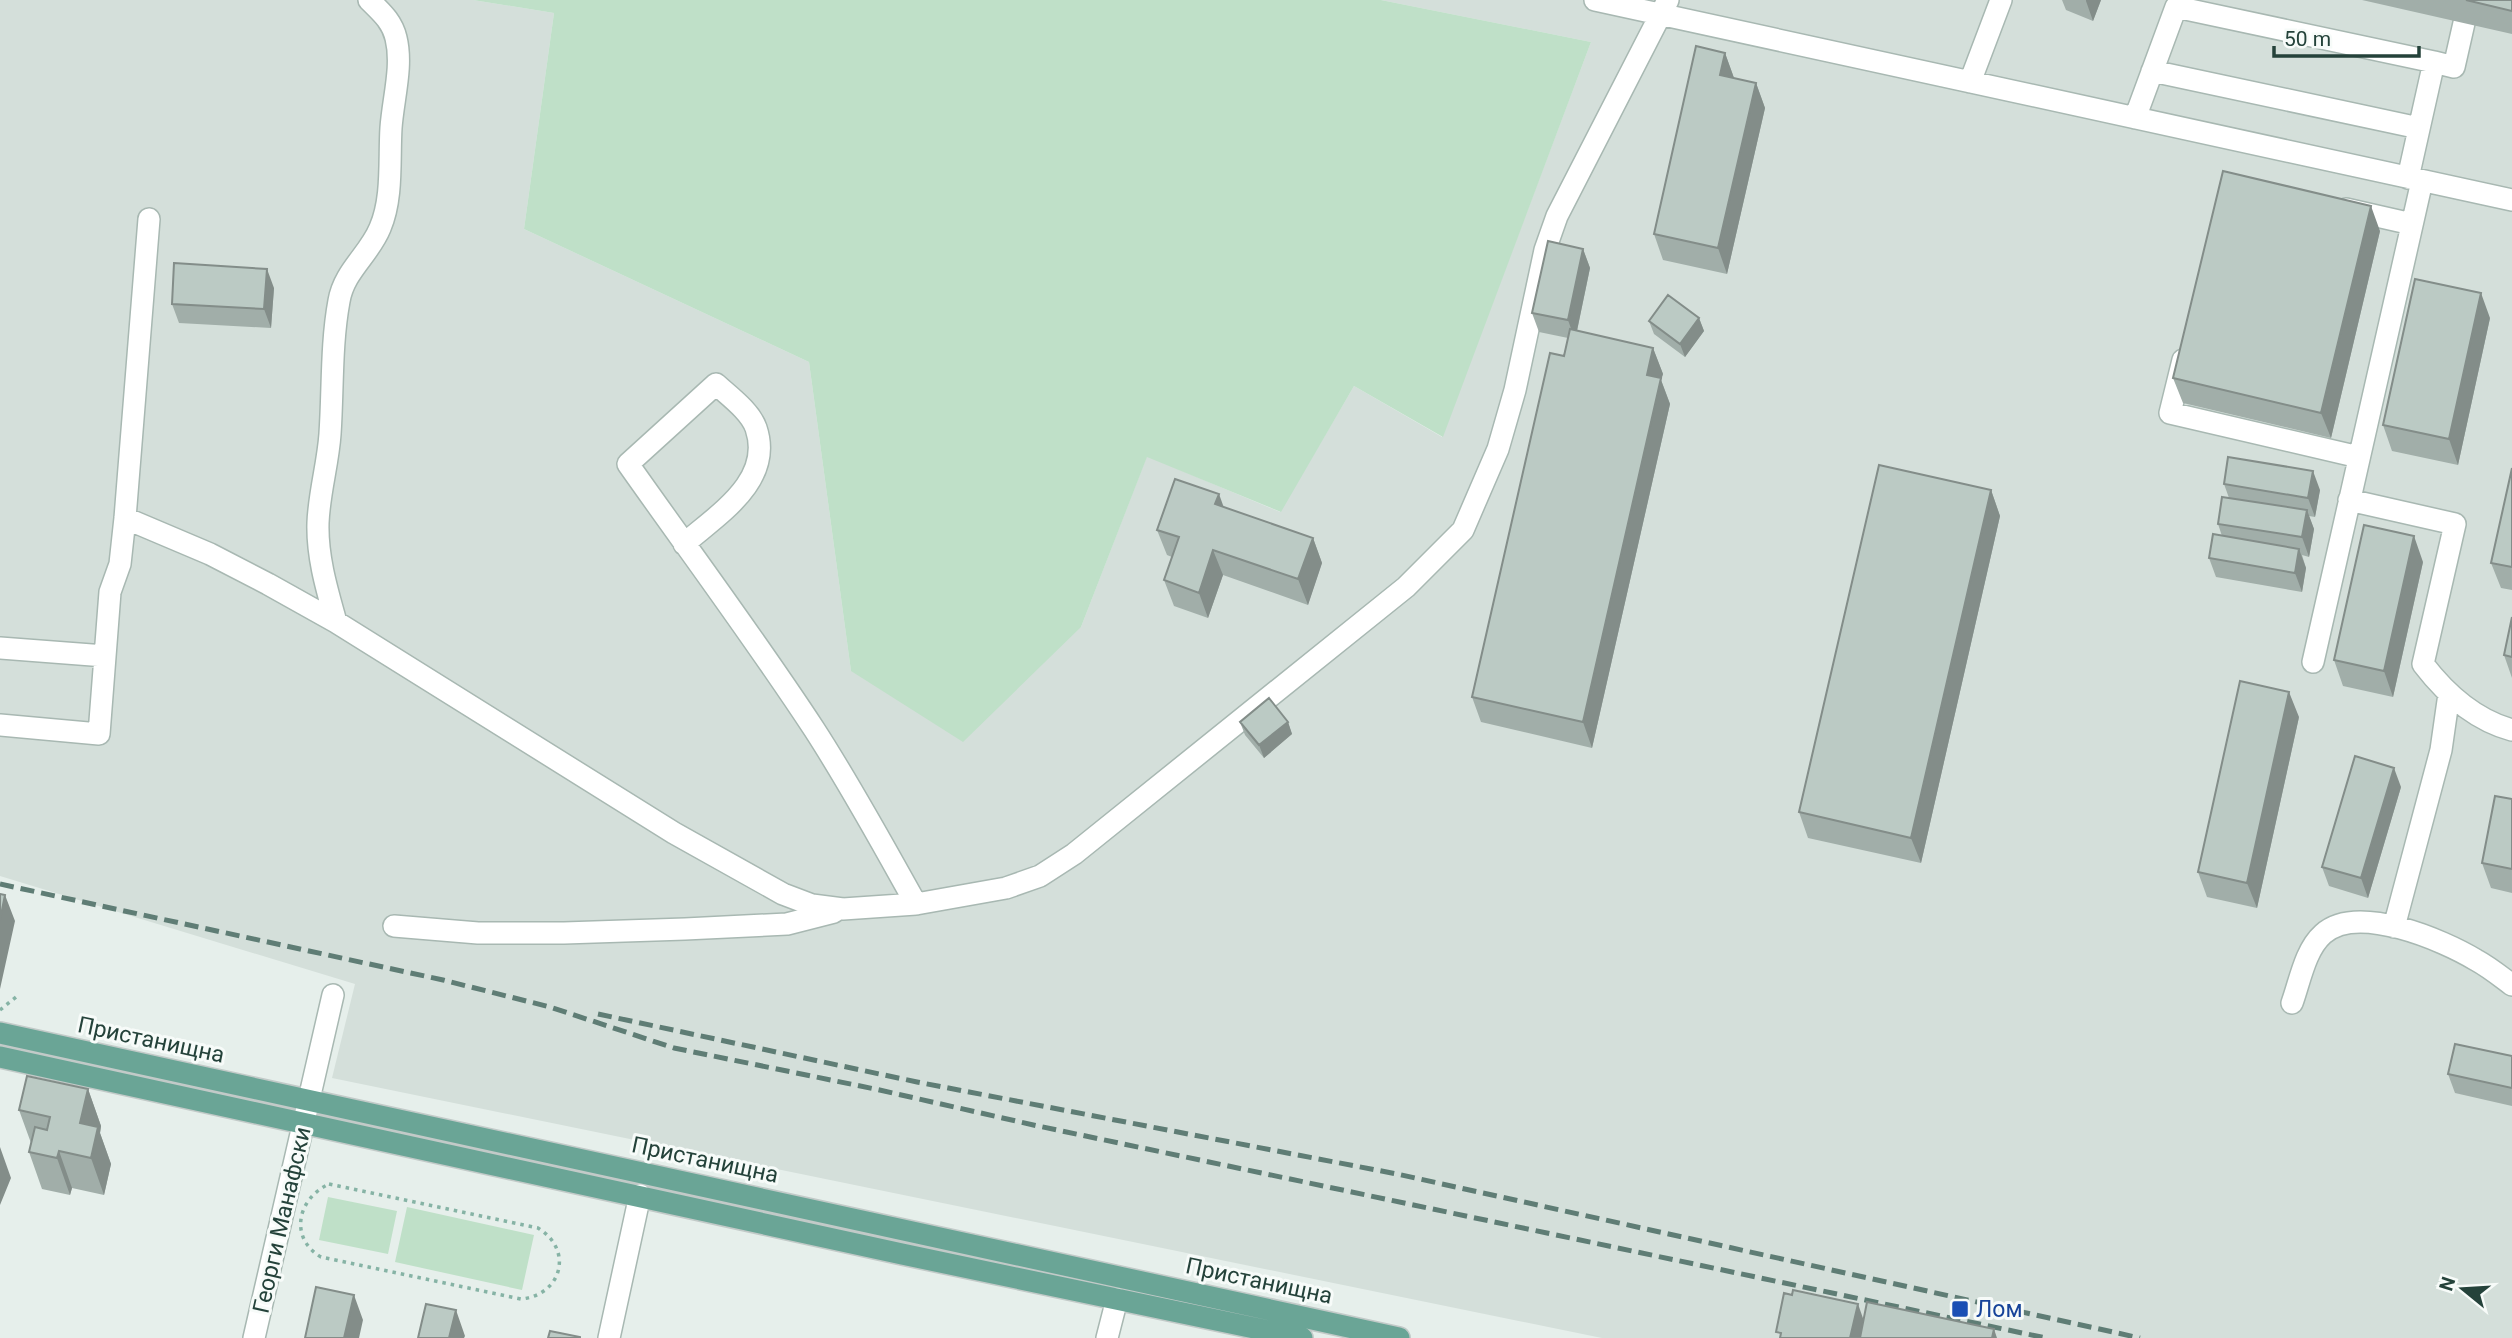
<svg xmlns="http://www.w3.org/2000/svg" width="2512" height="1338" font-family="Roboto,sans-serif">
  <style>
    .built { fill: #d4dfda }
    .green { fill: #bfe0c8 }
    .lines { fill: none; stroke-linecap: round; stroke-linejoin: round }
    .minor-casing { stroke: #a8b8b2; stroke-width: 24 }
    .major-casing { stroke: #c2cac8; stroke-width: 24 }
    .path { stroke: #86b3a5; stroke-width: 3.5; stroke-dasharray: 3.5 5; stroke-linecap: butt }
    .minor { stroke: #fff; stroke-width: 21 }
    .major { stroke: #6aa596; stroke-width: 21 }
    .rail { stroke: #5f7d75; stroke-width: 5; stroke-dasharray: 14 7; stroke-linecap: butt }
    .wall { fill: #a1aea9 }
    .shaded-wall { fill: #838d89 }
    .building { fill: #bbcac4; stroke: #838d89; stroke-width: 2 }
    .transit-dot { fill: #1a4fb4; stroke: #f7fbf9; stroke-width: 2.5 }
    .labels { text-anchor: middle; dominant-baseline: central; stroke-width: 6; stroke-linejoin: round; paint-order: stroke }
    .street-label { font-size: 23px; fill: #24423a; stroke: #f7fbf9 }
    .transit-label { font-size: 23px; fill: #164399; stroke: #f7fbf9; text-anchor: start }
  </style>
  <rect width="100%" height="100%" fill="#e6efeb"/>
  <path class="built" d="M0,0H473L554,13L524,229L809,362L851,671L1081,627L1147,456L1280,512L1354,386L1442,437L1591,42L1381,0H2512V1338H1602L332,1078L355,984L0,876Z"/>
  <path class="green" d="M473,0H1381L1591,42L1443,437L1354,386L1281,512L1147,457L1081,627L963,742L851,671L809,362L524,229L554,13Z
    M328,1197L397,1211L388,1254L319,1240Z
    M407,1207L534,1235L522,1290L395,1262Z"/>
  <g class="lines">
    <defs>
      <path id="minor" d="M1595,0L2512,200
        M2434,62L2454,67L2464,23
        M2152,71L2419,128
        M1970,82L2001,0
        M2135,118L2176,7L2434,62L2408,178
        M2346,209L2412,224
        M2183,360L2170,413L2359,457
        M2349,500L2455,524L2423,664C2446,694 2475,720 2512,730
        M125,518L210,554L268,584L336,622L674,833L783,894L812,905L843,909L916,904L1006,888L1040,876L1074,854L1406,587L1463,530L1498,449L1515,390L1545,250L1557,216L1668,0
        M684,544C717,515 774,481 756,428C750,411 729,396 716,384L628,464C690,552 755,639 814,729C851,786 883,845 916,904
        M336,622C327,590 317,557 318,523C319,493 328,464 330,434C333,390 331,344 339,301C344,271 369,255 380,228C393,198 389,160 391,128C393,99 403,66 396,38C392,21 381,12 369,0
        M0,648L105,656
        M2313,662L2422,181
        M0,725L99,734L110,592L120,564L125,518L149,219
        M394,926L478,933H564L685,929L787,924L834,912
        M2394,927L2441,750L2449,694
        M2292,1003C2300,981 2305,950 2323,934C2357,903 2443,940 2476,960C2489,967 2500,976 2512,985
        M254,1338L333,995
        M609,1338L640,1195
        M1107,1338L1117,1299"/>
      <path id="major" d="M0,1033L1399,1338
        M0,1057L902,1254L1302,1338"/>
    </defs>
    <use href="#minor" class="minor-casing"/>
    <use href="#major" class="major-casing"/>
    <path class="path" d="M0,1010L16,997
      M329,1184L538,1228C574,1250 562,1295 521,1299L321,1257C289,1238 297,1199 329,1184Z"/>
    <use href="#minor" class="minor"/>
    <use href="#major" class="major"/>
    <path class="rail" d="M0,884L443,980L550,1007L674,1048L875,1089L1038,1126L2046,1338
      M598,1014L917,1082L1397,1174L2140,1338"/>
  </g>
  <path class="wall" d="M2062,0H2101L2093,21L2066,10Z
    M2362,0H2512V34Z
    M1725,53L1734,78L1756,83L1765,108L1727,274L1663,260L1654,234Z
    M2380,231L2331,438L2183,403L2173,378Z
    M1583,249L1590,268L1577,331L1653,348L1663,374L1661,380L1670,404L1592,748L1481,722L1472,697L1568,338L1539,332L1532,313Z
    M274,288L271,328L179,323L172,304Z
    M1699,318L1704,331L1685,357L1654,334L1649,321Z
    M2490,318L2458,465L2392,451L2383,425Z
    M2512,468V590L2501,588L2491,563Z
    M2224,484L2320,490L2315,517L2309,516L2314,529L2309,557L2302,555L2306,568L2302,592L2216,577L2209,558L2222,536L2218,524L2229,498Z
    M1991,490L2000,516L1921,863L1808,838L1799,812Z
    M1224,507L1313,538L1322,563L1308,605L1223,575L1208,618L1174,606L1164,580L1172,557L1167,555L1157,530Z
    M2423,562L2393,697L2343,686L2334,660Z
    M2512,617V678L2504,655Z
    M2299,717L2257,908L2207,897L2198,872Z
    M1240,722H1288L1292,734L1264,758L1245,735Z
    M2401,787L2368,898L2329,886L2322,867Z
    M2512,799V893L2491,888L2482,863Z
    M2512,1056V1106L2455,1093L2448,1074Z
    M88,1089L101,1126L100,1133L111,1164L104,1195L72,1188L70,1195L42,1189L29,1152L31,1143L19,1110Z"/>
  <path class="shaded-wall" d="M2086,0H2101L2093,21L2086,1Z
    M1725,53L1734,78L1720,75Z
    M1756,83L1765,108L1727,274L1718,248Z
    M2371,206L2380,231L2331,438L2321,413Z
    M1583,249L1590,268L1575,340L1568,320Z
    M267,269L274,288L271,328L264,309Z
    M2481,293L2490,318L2458,465L2449,439Z
    M1699,318L1704,331L1685,357L1680,344Z
    M1653,348L1663,374L1661,380L1670,404L1592,748L1583,722L1647,375Z
    M2313,471L2320,490L2315,517L2308,498Z
    M1991,490L2000,516L1921,863L1911,838Z
    M1219,494L1228,519L1215,504Z
    M2307,510L2314,529L2309,557L2302,537Z
    M2414,536L2423,562L2393,697L2384,671Z
    M1313,538L1322,563L1308,605L1298,579Z
    M2299,549L2306,568L2302,592L2295,573Z
    M1213,550L1223,575L1208,618L1199,593Z
    M2289,692L2299,717L2257,908L2247,883Z
    M1288,722L1292,734L1264,758L1259,745Z
    M2394,768L2401,787L2368,898L2361,878Z
    M5,895L15,921L0,989V920Z
    M88,1089L101,1126L100,1133L111,1164L104,1195L91,1158L80,1123Z
    M0,1147L11,1178L0,1205Z
    M59,1151L72,1188L70,1195L57,1158Z
    M354,1295L363,1320L359,1338H344Z
    M1858,1304L1865,1324L1861,1338H1850Z
    M456,1310L465,1336L464,1338H449Z
    M1994,1329L1997,1338H1992Z"/>
  <path class="building" d="M2466,0H2512V11Z
    M1696,46L1725,53L1720,75L1756,83L1718,248L1654,234Z
    M2223,171L2371,206L2321,413L2173,378Z
    M1548,241L1583,249L1568,320L1532,313Z
    M174,263L267,269L264,309L172,304Z
    M2415,279L2481,293L2449,439L2383,425Z
    M1668,295L1699,318L1680,344L1649,321Z
    M1570,329L1653,348L1647,375L1661,378L1583,722L1472,697L1550,353L1564,356Z
    M2228,457L2313,471L2308,498L2224,484Z
    M1879,465L1991,490L1911,838L1799,812Z
    M2512,468V567L2491,563Z
    M1175,479L1219,494L1215,504L1313,538L1298,579L1213,550L1199,593L1164,580L1179,537L1157,530Z
    M2222,497L2307,510L2302,537L2218,524Z
    M2364,525L2414,536L2384,671L2334,660Z
    M2213,534L2299,549L2295,573L2209,558Z
    M2512,617V657L2504,655Z
    M2240,681L2289,692L2247,883L2198,872Z
    M1269,698L1288,722L1259,745L1240,722Z
    M2355,756L2394,768L2361,878L2322,867Z
    M2495,796L2512,799V869L2482,863Z
    M0,894L5,895L0,920Z
    M2455,1044L2512,1056V1088L2448,1074Z
    M27,1076L88,1089L80,1123L98,1127L91,1158L59,1151L57,1158L29,1152L35,1127L47,1130L50,1117L19,1110Z
    M316,1287L354,1295L344,1338H305Z
    M1793,1290L1858,1304L1850,1338H1780L1781,1333L1776,1332L1784,1293L1792,1295Z
    M1867,1302L1994,1329L1992,1338H1860Z
    M426,1304L456,1310L449,1338H418Z
    M550,1331L580,1337V1338H548Z"/>
  <rect class="transit-dot" x="1951" y="1300" width="18" height="18" rx="3.5"/>
  <g class="labels">
    <g class="street-label">
      <text transform="translate(151 1040) rotate(12)">Пристанищна</text>
      <text transform="translate(705 1160) rotate(12)">Пристанищна</text>
      <text transform="translate(282 1220) rotate(-77)">Георги Манафски</text>
      <text transform="translate(1259 1281) rotate(12)">Пристанищна</text>
    </g>
    <g class="transit-label">
      <text x="1976" y="1309">Лом</text>
    </g>
  </g>
  <g transform="translate(2463 1289) rotate(288)" stroke="#f7fbf9" stroke-width="5" paint-order="stroke">
  <path d="M0-5L12 26L0 18L-12 26Z" fill="#24423a"/>
  <text y="-10" font-size="19" font-weight="bold" text-anchor="middle" fill="#24423a">N</text>
  </g>
  <path d="M2274 46v10h145v-10" fill="none" stroke="#24423a" stroke-width="3.5"/>
  <text x="2284" y="46" font-size="21" fill="#24423a" stroke="#f7fbf9" stroke-width="5" paint-order="stroke">50 m</text>
</svg>
